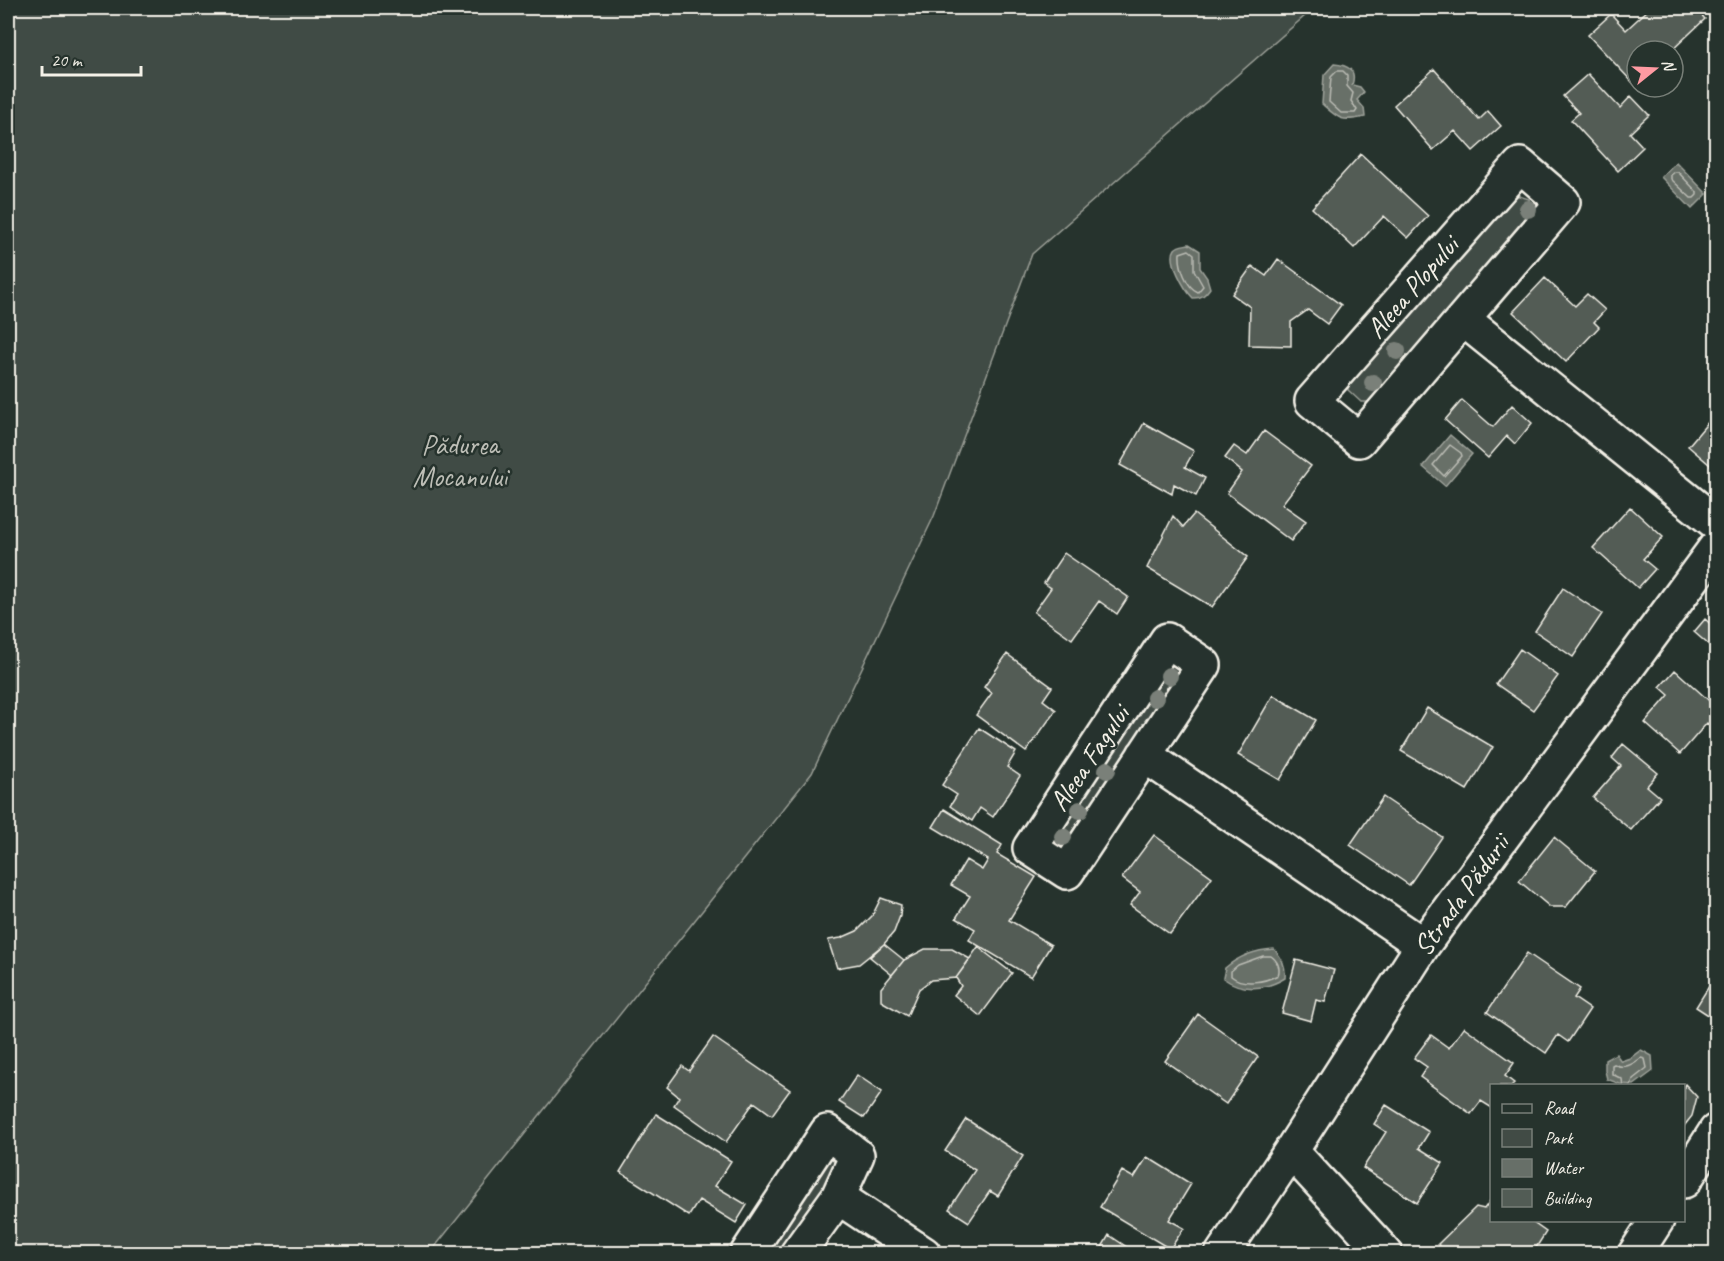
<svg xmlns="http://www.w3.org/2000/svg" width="1724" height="1261" font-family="Caveat,sans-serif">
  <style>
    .green { fill: #414b45; stroke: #9a9e96; stroke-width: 1.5 }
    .water { fill: #676f68; stroke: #9fa39b; stroke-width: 1.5 }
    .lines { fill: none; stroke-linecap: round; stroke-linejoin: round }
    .shore { stroke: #bcbdb5; stroke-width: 1.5 }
    .building { fill: #525c55; stroke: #f4f1e8; stroke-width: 1.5 }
    .minor-casing { stroke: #f4f1e8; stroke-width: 38 }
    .minor { stroke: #26332d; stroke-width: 33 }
    .tree { fill: #7a8079 }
    .labels { text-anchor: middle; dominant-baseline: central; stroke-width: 5; stroke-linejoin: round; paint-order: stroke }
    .street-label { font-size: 28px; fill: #f4f1e8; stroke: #26332d }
    .park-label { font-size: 28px; fill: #bebfb7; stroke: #26332d }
  </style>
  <rect width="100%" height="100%" fill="#26332d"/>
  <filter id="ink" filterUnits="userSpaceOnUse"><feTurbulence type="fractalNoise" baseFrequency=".0167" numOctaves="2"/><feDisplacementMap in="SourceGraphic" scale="12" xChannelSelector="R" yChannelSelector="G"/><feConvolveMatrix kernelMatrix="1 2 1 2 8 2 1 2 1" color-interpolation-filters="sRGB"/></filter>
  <g filter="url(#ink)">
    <path class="green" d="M8,8H1314L1032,254L934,516L812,773L430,1253H8Z
      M1516,195L1529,199L1533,212L1370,402H1361L1348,390V383L1511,197Z
      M1168,662L1185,674L1066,850L1049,838Z
      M828,1153L844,1156L784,1253L759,1254Z"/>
    <path class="water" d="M1334,64C1348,65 1357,70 1352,85L1360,87L1364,92L1357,100L1364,108L1365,117C1341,122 1340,120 1322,104L1324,75Z
      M1676,162L1707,194L1692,209L1661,177Z
      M1189,244L1200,251V268L1207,278L1210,288C1205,295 1202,298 1193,298C1185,290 1167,260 1175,249C1178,245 1185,245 1189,244Z
      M1450,435L1472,454L1445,486L1423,467Z
      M1274,949C1282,958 1286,966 1285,978C1265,990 1242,992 1223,978L1225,968C1239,956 1256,950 1274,949Z
      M1641,1050L1652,1056L1653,1071L1634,1085L1620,1084L1607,1079L1605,1071V1060L1616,1054L1621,1061L1630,1058Z"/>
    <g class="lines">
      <path class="shore" d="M1337,71H1343L1347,75V86L1353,93L1351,101L1357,110L1355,113H1341L1329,102L1331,77Z
        M1675,172H1678L1697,192V195L1694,198H1691L1671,179V175Z
        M1189,250L1194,254V270L1203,286L1198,292C1186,287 1179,266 1180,253Z
        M1450,445L1461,453L1462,456L1444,476L1433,465Z
        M1263,956H1271C1277,960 1281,968 1278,975C1265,982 1243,986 1231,976V971L1238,965Z
        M1623,1086L1622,1079L1612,1074V1065L1614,1064C1624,1070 1633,1064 1641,1058L1645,1059L1647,1068L1633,1079L1631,1086"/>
    </g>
    <path class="building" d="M1650,8H1695L1705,19L1671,51H1637V83L1635,85L1588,35L1611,14L1626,30Z
      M1434,69L1479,120L1488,111L1501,126L1473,151L1455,131L1433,150L1394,105Z
      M1588,74L1620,108L1631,96L1649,115L1630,133L1643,147L1618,171L1571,120L1579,113L1563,96Z
      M1361,154L1428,216L1408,238L1384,216L1354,248L1312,208Z
      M1278,259L1341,305L1327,324L1308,310L1291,322V346L1249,345L1250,307L1232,294L1252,266L1266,276Z
      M1545,278L1575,306L1587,294L1605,310L1594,322L1599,327L1566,362L1513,312Z
      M1462,400L1493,427L1512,405L1532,423L1515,444L1507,436L1488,458L1445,420Z
      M1716,413V470L1688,446Z
      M1144,423L1194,451L1185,467L1205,478L1196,496L1174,484L1172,494L1120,465Z
      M1264,431L1311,466L1282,504L1306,521L1291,541L1227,493L1242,472L1225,458L1234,446L1247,455Z
      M1630,507L1663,537L1643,559L1655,569L1638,588L1593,548Z
      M1194,514L1248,557L1212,607L1147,568L1173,516L1183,527Z
      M1064,553L1128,597L1117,614L1099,601L1072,639L1034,612L1051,588L1044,583Z
      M1563,588L1602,614L1573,657L1535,631Z
      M1705,619L1714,627L1716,623V651L1694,632Z
      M1520,649L1558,676L1533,710L1496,684Z
      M1007,654L1052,687L1043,700L1056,710L1026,752L976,715L992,693L984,687Z
      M1675,670L1716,707V731L1707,723L1680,754L1645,723L1669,695L1660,687Z
      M1273,695L1316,720L1280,780L1238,755Z
      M1427,708L1493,747L1467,790L1401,751Z
      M979,728L1016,752L1007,767L1020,776L993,817L980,808L972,821L950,806L957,795L942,785Z
      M1623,744L1658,773L1647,786L1660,797L1631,830L1593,798L1621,766L1612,758Z
      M1383,797L1442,837L1409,885L1350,845Z
      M944,809L1002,845L997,854L1036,877L1009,920L1051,945L1031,977L969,940L975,929L956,918L970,896L951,885L966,860L982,870L988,860L933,827Z
      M1154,835L1212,877L1170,934L1130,905L1140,892L1122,878Z
      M1554,837L1595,871L1566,907H1550L1519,881Z
      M881,898L901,905L900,916L894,932L884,944L859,964L837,968L828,940L841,938L857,931L872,916Z
      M884,944L904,960L892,975L870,957Z
      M978,947L1012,973L980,1016L954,995L961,986L956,978Z
      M925,949H952L970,959L956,978L931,980L919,989L907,1016L881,1001V988L904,960Z
      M1527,953L1580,989L1574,998L1590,1009L1568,1042L1558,1035L1546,1053L1487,1012Z
      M1296,960L1334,970L1325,1002L1316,1000L1311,1021L1282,1013Z
      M1716,975V1020L1696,1007Z
      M1198,1014L1258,1057L1226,1104L1165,1061Z
      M1464,1027L1514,1063L1505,1076L1514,1083L1511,1086H1492V1108L1481,1101L1471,1114L1420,1077L1427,1067L1414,1058L1431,1035L1449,1048Z
      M713,1037L790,1090L772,1115L754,1102L726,1142L674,1105L679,1097L667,1087L682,1066L689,1071Z
      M857,1075L882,1092L864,1118L839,1102Z
      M1685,1084L1697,1097L1692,1116L1684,1126V1086Z
      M1386,1105L1429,1132L1419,1148L1443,1163L1417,1203L1363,1168L1386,1132L1374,1124Z
      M656,1114L731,1161L715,1186L747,1205L736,1223L699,1200L689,1216L620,1172Z
      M966,1119L1023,1156L998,1196L990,1191L969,1222L949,1209L975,1170L945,1151Z
      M1147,1157L1191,1184L1169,1220L1184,1228L1170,1249L1100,1207L1122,1171L1134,1178Z
      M1492,1198V1220H1529L1546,1232L1532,1254H1447L1438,1244L1476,1207L1484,1209Z
      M1109,1235L1137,1254H1098Z"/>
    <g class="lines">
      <defs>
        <path id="minor" d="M1520,165L1563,202L1359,440L1312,401Z
          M1463,319L1716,523
          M1167,640L1204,665L1067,872L1030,848Z
          M1144,755L1423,945
          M1291,1151L1386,1254
          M1684,1181L1716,1131
          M838,1197L924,1254
          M747,1254L827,1132L857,1155L838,1197L797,1254
          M1222,1254L1291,1151L1423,945L1716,547
          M1635,1254L1657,1220"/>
      </defs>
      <use href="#minor" class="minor-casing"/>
      <use href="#minor" class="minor"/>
    </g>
    <g class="tree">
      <circle cx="1528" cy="209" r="9"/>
      <circle cx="1397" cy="351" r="9"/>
      <circle cx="1373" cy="383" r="9"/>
      <circle cx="1169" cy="676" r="9"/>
      <circle cx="1155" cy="698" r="9"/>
      <circle cx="1107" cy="770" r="9"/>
      <circle cx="1080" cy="810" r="9"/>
      <circle cx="1063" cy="837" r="9"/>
    </g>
  </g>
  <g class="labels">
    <g class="street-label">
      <text transform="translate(1412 287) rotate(-49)">Aleea Plopului</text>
      <text transform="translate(1089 758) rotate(-56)">Aleea Fagului</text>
      <text transform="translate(1461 895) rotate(-54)">Strada Pădurii</text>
    </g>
    <g class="park-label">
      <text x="460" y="444">Pădurea<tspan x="460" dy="32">Mocanului</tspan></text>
    </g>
  </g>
  <rect width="1724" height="1261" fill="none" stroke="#26332d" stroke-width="30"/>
  <rect x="15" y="15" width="1694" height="1231" fill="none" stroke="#f4f1e8" stroke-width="2" filter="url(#ink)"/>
  <rect x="1490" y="1084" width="195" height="138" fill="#26332d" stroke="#787f78" stroke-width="1.5"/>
  <rect x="1502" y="1104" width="30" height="9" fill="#26332d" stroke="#787f78" stroke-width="1.5"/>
  <text x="1544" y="1114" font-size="18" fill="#f4f1e8">Road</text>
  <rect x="1502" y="1129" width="30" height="18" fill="#414b45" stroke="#787f78" stroke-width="1.5"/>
  <text x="1544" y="1144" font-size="18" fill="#f4f1e8">Park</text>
  <rect x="1502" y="1159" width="30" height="18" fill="#676f68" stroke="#787f78" stroke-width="1.5"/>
  <text x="1544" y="1174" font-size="18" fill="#f4f1e8">Water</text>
  <rect x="1502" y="1189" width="30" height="18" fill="#525c55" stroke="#787f78" stroke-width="1.5"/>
  <text x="1544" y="1204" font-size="18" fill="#f4f1e8">Building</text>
  <g transform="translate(1655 69) rotate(72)"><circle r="28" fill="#26332d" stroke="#787f78" stroke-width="1.5"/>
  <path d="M0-4.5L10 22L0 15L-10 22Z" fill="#ff9aa2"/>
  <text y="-9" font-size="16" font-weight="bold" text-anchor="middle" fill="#f4f1e8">N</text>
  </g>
  <path d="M42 66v9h99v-9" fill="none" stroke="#f4f1e8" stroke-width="3"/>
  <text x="51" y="66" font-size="18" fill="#f4f1e8" stroke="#26332d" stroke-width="4.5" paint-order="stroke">20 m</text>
</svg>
